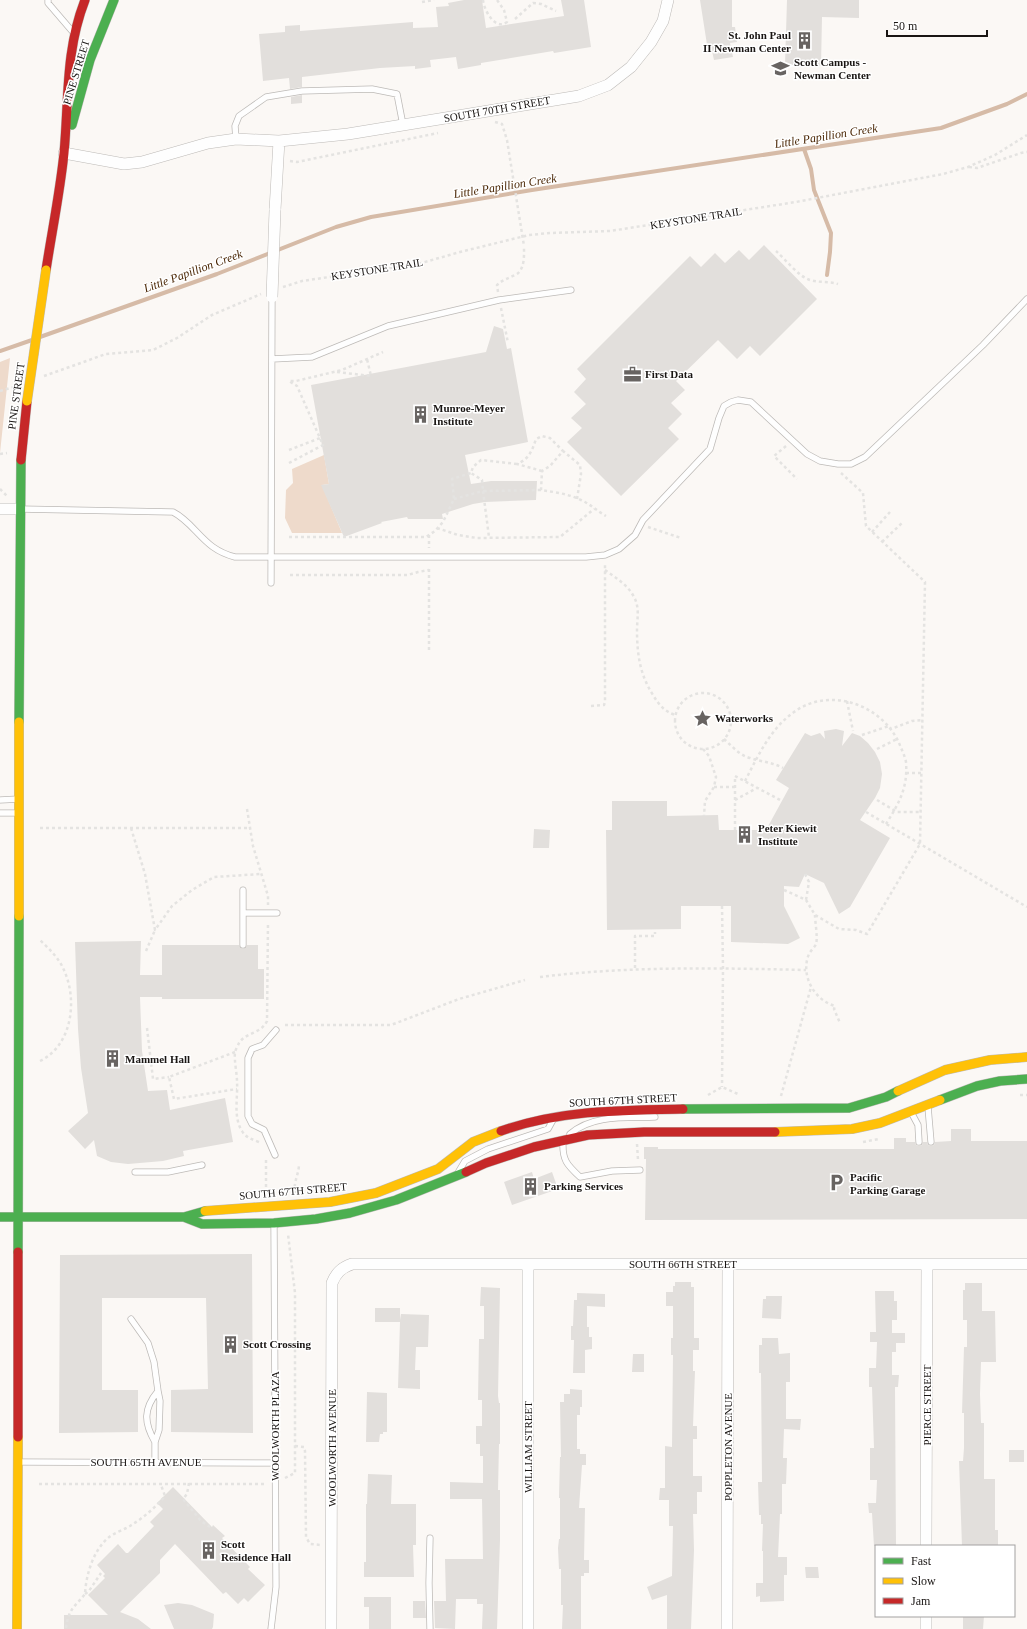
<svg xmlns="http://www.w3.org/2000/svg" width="1027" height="1629" font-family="'Times New Roman',serif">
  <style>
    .green { fill: #eedacb }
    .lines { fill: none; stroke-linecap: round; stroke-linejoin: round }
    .stream { stroke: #d6bba7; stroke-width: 4 }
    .building { fill: #e2dfdc }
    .lane-casing { stroke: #bdbab7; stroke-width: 7 }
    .street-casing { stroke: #bdbab7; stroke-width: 12 }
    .fast-casing { stroke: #bdbab7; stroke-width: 10 }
    .slow-casing { stroke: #bdbab7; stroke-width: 10 }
    .jam-casing { stroke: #bdbab7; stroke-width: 10 }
    .path { stroke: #e4e3e1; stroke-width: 2.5; stroke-dasharray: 3 3; stroke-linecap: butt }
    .lane { stroke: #fefefe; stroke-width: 5.5 }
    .street { stroke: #fefefe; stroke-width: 11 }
    .fast { stroke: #4caf50; stroke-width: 9 }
    .slow { stroke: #ffc107; stroke-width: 9 }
    .jam { stroke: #c62828; stroke-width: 9 }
    .street-bridge-casing { stroke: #bdbab7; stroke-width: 12; stroke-linecap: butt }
    .slow-bridge-casing { stroke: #bdbab7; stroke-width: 10; stroke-linecap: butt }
    .path-bridge { stroke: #e4e3e1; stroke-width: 2.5; stroke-dasharray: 3 3; stroke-linecap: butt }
    .street-bridge { stroke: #fefefe; stroke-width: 11 }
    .slow-bridge { stroke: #ffc107; stroke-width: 9 }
    .labels { text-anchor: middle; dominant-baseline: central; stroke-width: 3; stroke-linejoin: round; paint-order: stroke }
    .poi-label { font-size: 11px; font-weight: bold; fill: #191513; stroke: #fff; text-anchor: start }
    .street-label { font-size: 11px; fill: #191513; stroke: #fff }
    .water-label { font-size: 12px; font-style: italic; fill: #492503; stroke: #fff }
  </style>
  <rect width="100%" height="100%" fill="#fbf8f5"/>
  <path class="green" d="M10,358L0,453V362Z
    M324,455L329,484L322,485L342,533H292L285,518L286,490L293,483L292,469Z"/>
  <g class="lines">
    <path class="stream" d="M804,149L811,169L814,190L831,233L830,252L827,275
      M40,337L217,274L336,227L371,217L532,190L941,128L1007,104L1027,94
      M0,351L32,340"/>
  </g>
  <path class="building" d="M464,0H482L486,28L564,16L561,0H584L591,47L554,53L553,51L481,63V65L458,69L456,57L430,60L431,67L415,69V66L380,68L302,77V87L290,89L289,78L263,81L259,34L285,32V26L300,25V31L413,22V28L438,27L436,7L449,6L448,3Z
    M700,0H732V27H735L737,42L730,43L733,57L714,60L712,51H708Z
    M787,0H859V18L822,17L821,66L785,65Z
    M302,95V103L291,104V97Z
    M764,245L817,299L760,356L750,346L737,359L718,340L676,381L685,390L671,403L682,414L668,428L679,439L621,496L567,442L582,428L571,418L586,404L574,392L586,379L577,369L690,256L701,267L715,253L725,263L739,250L749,260Z
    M494,326L503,329L507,349L511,348L528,442L465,455L471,484L491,481H537L536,500L485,502L473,504L442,514L443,519H408L407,517L381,522L382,523L344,537L321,485L329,484L311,385L486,352Z
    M836,729L844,731L842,746L852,733L860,736L868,743L875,752L880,762L882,774L880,788L875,798L860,820L890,838L850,907L839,914L824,883L805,874L799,887L784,886V906L800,938L788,944L731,942V906H681V929L607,930L606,830H612V801H667V816L718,815L719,830H766L789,788L776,780L805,733L811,736L820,733L825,739L824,731Z
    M534,829L550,830L549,848H533Z
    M141,941L140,975H162V945H239L241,948L243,949L246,947L247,945H258V969H264V999H162V997H140L142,1051L148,1091L167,1090L170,1110L225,1098L233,1142L183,1151L184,1156L163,1161L128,1164L111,1162L97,1156L94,1140L85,1149L68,1131L88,1113L81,1068L78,1029L75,942Z
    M951,1129H971V1141H1027V1219L645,1220L646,1159H644V1147H658V1149H894V1138H906V1142H915L916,1145L919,1146L922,1145L923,1142H927L928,1145L931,1146L934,1145L935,1142L951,1141Z
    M532,1172L534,1179L552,1172L558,1189L512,1205L504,1182Z
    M252,1254L253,1433L171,1432V1390L208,1389L206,1298H102V1390H138V1432L59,1433L60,1255Z
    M675,1282H691V1287H694V1338H699V1350H693V1371H695L693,1426H697V1439H693V1476H702V1492H697V1514H693L694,1550L691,1629H667V1595L652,1600L647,1587L672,1576L673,1526H669V1500H659L660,1488H665V1446L672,1447L673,1355H671V1338H673V1306H666V1292H673V1286H675Z
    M965,1283H982V1311H995L996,1362H981L980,1394L981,1423H984V1479H995V1530H998V1546H962L959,1461H963L964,1448V1413H962L964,1347H967V1320H963V1290H965Z
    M481,1287L500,1288L498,1396L499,1403H500V1444H499L498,1490H500V1540L497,1629H482L483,1604H477V1599H456L455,1629L435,1628L434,1601H446L445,1559H483L482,1499H450V1482L483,1483V1456H480V1444H476V1426H482V1400H478L479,1339H484V1306H480Z
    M875,1291H894V1301H897V1320H892V1333H905V1343H896V1352H892V1375H899L898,1387H895L896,1546H874L872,1513H869L868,1503H876L877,1480H870V1448H874L872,1387H869V1368H876L877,1342H870V1332H876Z
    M577,1293L605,1294V1307L587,1306V1327H589V1337H592V1349L585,1350V1373H573L574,1340H571V1326H573L574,1300H577Z
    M766,1296H782L781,1319L762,1318L763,1299H766Z
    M375,1308H400V1320L401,1314L429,1315L428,1347H416L415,1370H420V1389L398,1388L400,1322H375Z
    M762,1338H778L779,1354L790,1353V1382H786V1419H801L800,1430L784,1429L783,1458H787L786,1484H782V1514H780L778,1557H787V1575H784V1601L760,1602V1596L756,1597V1583H763V1551H762L763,1524H761V1515H759L758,1482H762L761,1373H759V1345H762Z
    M633,1354H644V1372H632Z
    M570,1389L582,1390V1407H580V1415H577V1449H580V1454H586V1465H582L579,1508H585L584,1560H589V1573H584V1576H581V1629H562L563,1605H561V1569H559L558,1548L559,1539H560V1498H559L560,1457H561L560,1402H564V1394H570Z
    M367,1392L387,1393V1432H383V1434H380L379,1442H366Z
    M1009,1450H1024V1462H1009Z
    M368,1474L392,1475L391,1504H416V1545H413L414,1577H364V1562H366V1504H367Z
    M173,1487L212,1527L213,1525L225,1536L222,1538L250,1567L248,1569L265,1585L248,1602L244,1598L238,1604L226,1592L223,1594L175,1544L160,1560V1573L120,1612L138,1619L151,1629H64V1615H108L88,1595L105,1578L103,1576L105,1574L97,1565L118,1544L126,1553H128L154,1526L150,1522L163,1509L157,1503Z
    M805,1567H818L819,1578H806Z
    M364,1597H391V1629H369V1607H364Z
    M413,1601H425L426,1618H413Z
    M178,1603L192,1605L214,1614L213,1627L212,1629H174L164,1605Z
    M963,1616H984L983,1629H963Z"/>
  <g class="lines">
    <defs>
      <path id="lane" d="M48,0V3L72,31
        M236,139L235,126L239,116L266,97L302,91L372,89L397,94L403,125
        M272,359L312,357L388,326L499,300L571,290
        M20,509L173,512C189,520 198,536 213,547C220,552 227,555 235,557H586L605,555L619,549L635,535L643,520L710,449L719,418L724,406L731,402L738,400L751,402L807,454L820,461L838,464H851L865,457L983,345L1027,299
        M271,583L272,297
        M0,800L19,799
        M0,813H18
        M243,913H277
        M243,945V890
        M928,1107L931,1142
        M911,1112L918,1125L919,1142
        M570,1134C593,1114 627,1118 655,1117
        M563,1141C562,1160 567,1165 580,1177L612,1171L640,1170
        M275,1155L264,1130L252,1124L248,1116V1058L252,1049L263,1045L276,1030
        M459,1171L465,1161L488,1149L548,1129L553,1120
        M135,1172H168L202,1165
        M131,1319L148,1343L154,1362L158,1391
        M155,1442C144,1423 143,1409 158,1391L160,1401L159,1430L155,1442V1462
        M18,1462L275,1463
        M271,1629L276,1587L274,1224
        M430,1629L429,1583L430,1538"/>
      <path id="street" d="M279,141L348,134L579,96L608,85L631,67L651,42L663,21L668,0
        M64,153L124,164L142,162L208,143L236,139L279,141L275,210
        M0,509H20
        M528,1264V1629
        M926,1546L927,1265
        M331,1629L332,1283C336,1273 341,1268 352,1264H1027
        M727,1629L728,1264
        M926,1629V1616"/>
      <path id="fast" d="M72,125L90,60L114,0
        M19,722L21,460
        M940,1100L977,1086L1000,1081L1027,1079
        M683,1109L849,1108L886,1097L898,1091
        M0,1217H184L205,1211
        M184,1217L202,1224L274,1223L316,1219L350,1213L396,1200L466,1172
        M18,1252L19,916"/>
      <path id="slow" d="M19,916V722
        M898,1091L945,1070L990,1060L1027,1057
        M775,1132L852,1129L880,1123L940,1100
        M205,1211L330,1202L376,1193L438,1169L473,1142L501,1131
        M17,1629L18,1437"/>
      <path id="jam" d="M46,270C52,231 60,192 64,153C69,100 65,51 85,0
        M21,460L27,401
        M501,1131C560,1110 621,1110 683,1109
        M466,1172L486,1163L534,1147L588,1135L644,1132H775
        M18,1437V1252"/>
    </defs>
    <use href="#lane" class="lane-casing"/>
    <use href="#street" class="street-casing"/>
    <use href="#fast" class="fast-casing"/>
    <use href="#slow" class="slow-casing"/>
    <use href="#jam" class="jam-casing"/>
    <path class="path" d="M483,0C484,10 495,31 507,22L504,10L497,0
      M422,2L434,0
      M515,19L533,3L541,4L556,11
      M495,122L502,124L507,140
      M290,161L297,162L438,133
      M969,167L977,168L1021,153L1027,152
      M776,251C785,259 799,277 810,280C820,283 829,281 838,284
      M283,287L302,281L418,264L460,252L529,235L550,233L610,231L796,202L943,174L968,167L995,155L1027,135
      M498,292L497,285C503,279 510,278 517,274C525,268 524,255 524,246
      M501,308L508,343
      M337,372L371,376L367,359
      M44,376L106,354L153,350L177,338L212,315L261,294
      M0,391L17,386
      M786,446L774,456L797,479
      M289,450L320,438
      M0,454L7,453
      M289,463L323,445L297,386L289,381H296L342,370L383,352
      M517,464L481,460L473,467L471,473L482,480L483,491L541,490
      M542,471L517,464C529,459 532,451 536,439L542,436L550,438L563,451
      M0,489L7,496
      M454,499L483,491L489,537
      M577,499L581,474L580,465L563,451L550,466L542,471L541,490C554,492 569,494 581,500C590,504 597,511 606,516
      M648,527L681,538
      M437,528L458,535L477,538L560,537L594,509
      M872,532L890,512
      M429,535V548
      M289,537H426L435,531L443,522L454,499L452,479L471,473
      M882,542L902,523
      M429,569V651
      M605,570C616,578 628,585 634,597C640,608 637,619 637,630C637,654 640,675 653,695C659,705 664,711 675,715
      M290,575H408L418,572L429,570
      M675 721a28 28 0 1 1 56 0a28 28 0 1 1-56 0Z
      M847,701L853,731
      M591,706L604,705L605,702V563
      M862,735L889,726L891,729L912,721L923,720
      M724,739C732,746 739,755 750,758C762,762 772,762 783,768
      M703,749L709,756L716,777L714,787L705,801L704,816
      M877,749L897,739
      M906,773H922
      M745,781C758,756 770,729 794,712C831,685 886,706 901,748C903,752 905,757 906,762C908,788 899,803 886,824
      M714,787H735
      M735,800L757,788
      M877,800L897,812H921
      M247,809L253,846L268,896V905
      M866,812L1027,907
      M40,828H249
      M131,828L145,874L155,930L172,906L192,890L214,877L261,874
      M735,830V776L782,801
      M805,874L809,882L806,900
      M784,890L806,900L815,915L839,929L856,930L867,934L920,844L925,582L866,526L863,493L841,473
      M722,906L723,968L722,1087
      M815,915C815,922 818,938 816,944C815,947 811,950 809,954C800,975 814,1000 835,1006L834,1009L840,1023
      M146,951L155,930
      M635,968V936H655V932
      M540,977C629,966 717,968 806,970
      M285,1025H391L459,999L525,980
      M147,1028L153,1079L169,1077
      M235,1052L169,1077L174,1099L237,1089
      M40,1061C73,1045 78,998 63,968C58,957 49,949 40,940
      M708,1095L722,1087L738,1094
      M1020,1095H1027
      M781,1096L811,987
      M259,1142C252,1139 246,1138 242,1131C233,1117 238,1098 237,1082C237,1073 234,1061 235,1052C236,1049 238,1045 239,1043C246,1032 261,1034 267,1021L268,922
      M863,1142L879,1139
      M637,1144L638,1160
      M266,1193V1158
      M295,1193C293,1183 299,1174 299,1164
      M295,1446L304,1447L305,1451L306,1537L310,1544L321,1545
      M285,1478L295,1473V1293L288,1234
      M189,1483L187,1494L183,1499L201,1521L210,1527
      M39,1484H266
      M85,1594L89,1591L101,1573
      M66,1628C69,1608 73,1609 85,1594C86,1575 93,1551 108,1538C114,1533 123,1530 130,1526C143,1518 155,1508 165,1496L161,1485"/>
    <use href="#lane" class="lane"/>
    <use href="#street" class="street"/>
    <use href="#fast" class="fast"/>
    <use href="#slow" class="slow"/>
    <use href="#jam" class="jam"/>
    <defs>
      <path id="street-bridge" d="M272,297L275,210"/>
      <path id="slow-bridge" d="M27,401L46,270"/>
    </defs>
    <use href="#street-bridge" class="street-bridge-casing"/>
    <use href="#slow-bridge" class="slow-bridge-casing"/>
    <path class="path-bridge" d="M507,140L524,246"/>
    <use href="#street-bridge" class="street-bridge"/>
    <use href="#slow-bridge" class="slow-bridge"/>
  </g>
  <defs>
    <symbol id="building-bare" viewBox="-9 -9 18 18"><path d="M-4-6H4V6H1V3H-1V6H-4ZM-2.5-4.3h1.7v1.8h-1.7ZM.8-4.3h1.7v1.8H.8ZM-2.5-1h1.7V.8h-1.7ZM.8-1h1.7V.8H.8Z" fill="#686462" stroke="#fff" stroke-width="2.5" paint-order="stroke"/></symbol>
    <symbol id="university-bare" viewBox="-9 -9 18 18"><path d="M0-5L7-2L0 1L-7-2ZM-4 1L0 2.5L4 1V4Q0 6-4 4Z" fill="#686462" stroke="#fff" stroke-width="2.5" paint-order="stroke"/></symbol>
    <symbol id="office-bare" viewBox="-9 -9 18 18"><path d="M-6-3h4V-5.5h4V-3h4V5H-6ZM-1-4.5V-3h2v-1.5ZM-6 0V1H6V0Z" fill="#686462" stroke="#fff" stroke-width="2.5" paint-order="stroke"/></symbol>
    <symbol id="sight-bare" viewBox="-9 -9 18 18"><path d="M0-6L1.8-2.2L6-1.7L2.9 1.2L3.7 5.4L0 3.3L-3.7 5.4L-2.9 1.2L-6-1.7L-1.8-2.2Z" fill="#686462" stroke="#fff" stroke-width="2.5" paint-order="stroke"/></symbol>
    <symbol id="parking-bare" viewBox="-9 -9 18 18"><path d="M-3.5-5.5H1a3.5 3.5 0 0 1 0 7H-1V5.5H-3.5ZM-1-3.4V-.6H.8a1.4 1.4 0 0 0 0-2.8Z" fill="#686462" stroke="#fff" stroke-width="2.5" paint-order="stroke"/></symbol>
  </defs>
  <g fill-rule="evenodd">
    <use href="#building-bare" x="792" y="28" width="25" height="25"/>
    <use href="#university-bare" x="768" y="56" width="25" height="25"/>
    <use href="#office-bare" x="620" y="362" width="25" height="25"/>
    <use href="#building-bare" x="408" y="402" width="25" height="25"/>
    <use href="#sight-bare" x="690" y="706" width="25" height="25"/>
    <use href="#building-bare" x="732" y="822" width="25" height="25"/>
    <use href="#building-bare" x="100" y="1046" width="25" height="25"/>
    <use href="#parking-bare" x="824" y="1170" width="25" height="25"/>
    <use href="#building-bare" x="518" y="1174" width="25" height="25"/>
    <use href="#building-bare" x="218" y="1332" width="25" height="25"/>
    <use href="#building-bare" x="196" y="1538" width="25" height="25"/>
  </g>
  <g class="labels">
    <g class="poi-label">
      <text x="791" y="35" text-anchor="end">St. John Paul<tspan x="791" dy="13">II Newman Center</tspan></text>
      <text x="794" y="62">Scott Campus -<tspan x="794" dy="13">Newman Center</tspan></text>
      <text x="645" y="374">First Data</text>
      <text x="433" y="408">Munroe-Meyer<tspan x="433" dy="13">Institute</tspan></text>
      <text x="715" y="718">Waterworks</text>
      <text x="758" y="828">Peter Kiewit<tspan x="758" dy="13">Institute</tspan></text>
      <text x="125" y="1059">Mammel Hall</text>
      <text x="850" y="1177">Pacific<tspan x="850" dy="13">Parking Garage</tspan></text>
      <text x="544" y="1186">Parking Services</text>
      <text x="243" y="1344">Scott Crossing</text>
      <text x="221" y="1544">Scott<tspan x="221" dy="13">Residence Hall</tspan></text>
    </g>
    <g class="street-label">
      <text transform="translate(76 72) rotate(-73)">PINE STREET</text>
      <text transform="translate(497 109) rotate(-10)">SOUTH 70TH STREET</text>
      <text transform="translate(696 218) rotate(-9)">KEYSTONE TRAIL</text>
      <text transform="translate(377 269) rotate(-9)">KEYSTONE TRAIL</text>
      <text transform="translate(16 396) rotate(-82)">PINE STREET</text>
      <text transform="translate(623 1100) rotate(-3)">SOUTH 67TH STREET</text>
      <text transform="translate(293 1191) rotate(-5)">SOUTH 67TH STREET</text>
      <text x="683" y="1264">SOUTH 66TH STREET</text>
      <text transform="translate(927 1405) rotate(-90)">PIERCE STREET</text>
      <text transform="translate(275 1426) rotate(-90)">WOOLWORTH PLAZA</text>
      <text transform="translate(528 1447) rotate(-90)">WILLIAM STREET</text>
      <text transform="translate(728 1447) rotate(-90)">POPPLETON AVENUE</text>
      <text transform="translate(332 1448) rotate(-90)">WOOLWORTH AVENUE</text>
      <text x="146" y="1462">SOUTH 65TH AVENUE</text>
    </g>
    <g class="water-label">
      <text transform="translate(826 136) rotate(-9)">Little Papillion Creek</text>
      <text transform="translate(505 186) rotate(-9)">Little Papillion Creek</text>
      <text transform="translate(193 271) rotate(-20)">Little Papillion Creek</text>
    </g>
  </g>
  <rect x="875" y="1545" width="140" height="72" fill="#ffffff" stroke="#a3a1a1"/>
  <rect x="883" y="1558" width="20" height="6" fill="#4caf50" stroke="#a3a1a1"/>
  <text x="911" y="1565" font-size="12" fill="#191513">Fast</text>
  <rect x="883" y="1578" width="20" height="6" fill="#ffc107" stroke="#a3a1a1"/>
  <text x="911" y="1585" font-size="12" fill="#191513">Slow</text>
  <rect x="883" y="1598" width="20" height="6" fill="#c62828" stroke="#a3a1a1"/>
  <text x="911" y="1605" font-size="12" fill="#191513">Jam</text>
  <path d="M887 30v6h100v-6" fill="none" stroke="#191513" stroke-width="2"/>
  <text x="893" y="30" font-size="12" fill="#191513" stroke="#ffffff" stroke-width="3" paint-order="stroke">50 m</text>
</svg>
